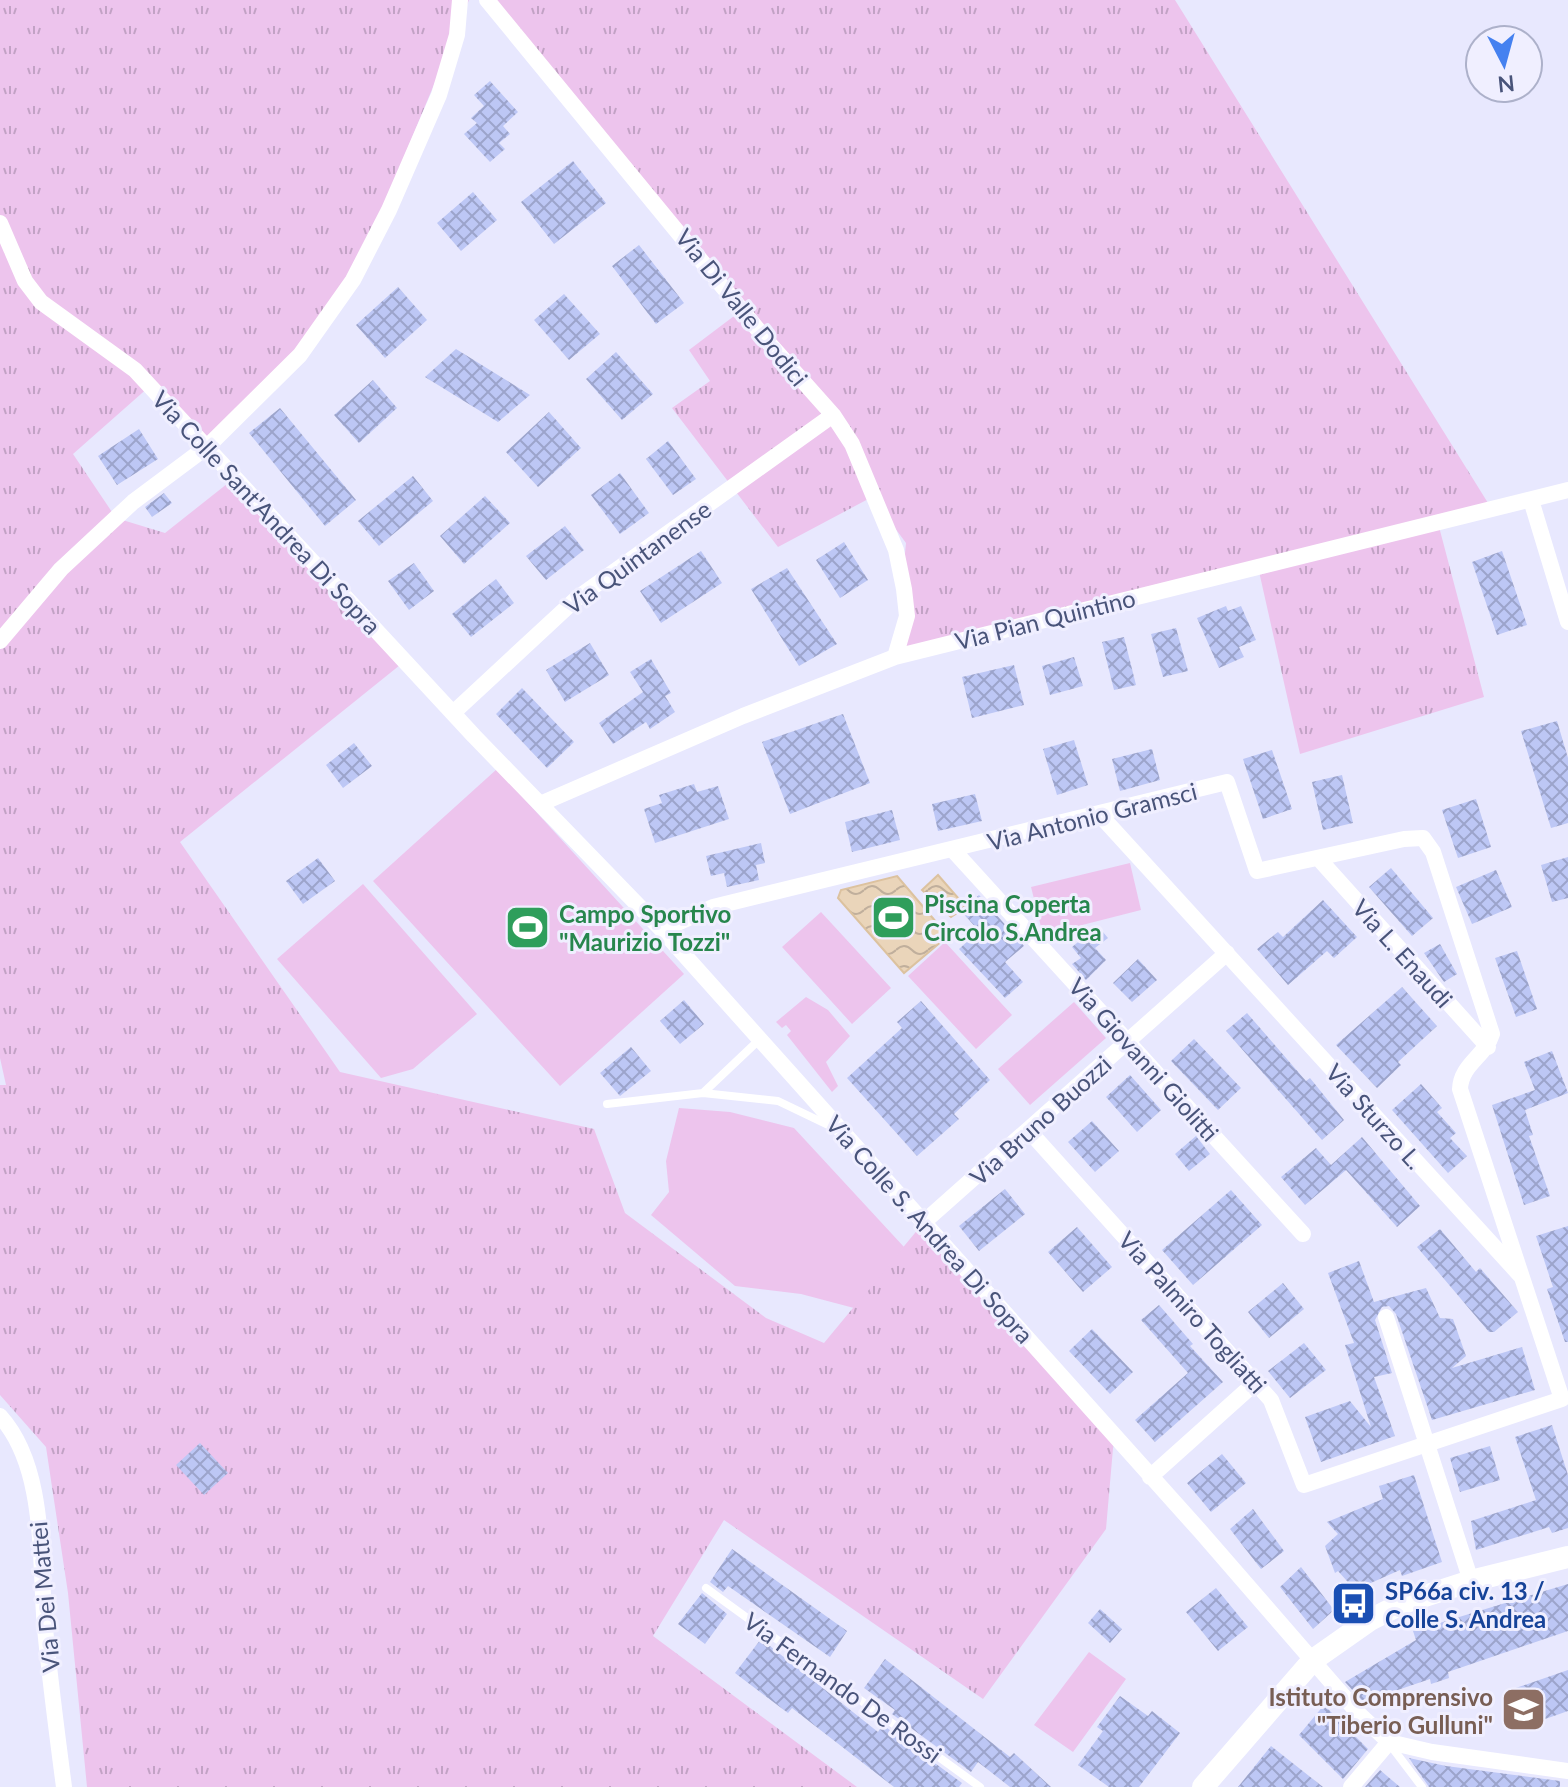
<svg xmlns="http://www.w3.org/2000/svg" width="1568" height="1787" font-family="Lato,sans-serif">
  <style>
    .grass { fill: url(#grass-tufts) }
    .green { fill: #edc4ed }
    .water { fill: url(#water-waves); stroke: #dcc29f; stroke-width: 2 }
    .building { fill: url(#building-cross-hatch) }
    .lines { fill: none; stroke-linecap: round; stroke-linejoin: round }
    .lane { stroke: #fff; stroke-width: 8 }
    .street { stroke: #fff; stroke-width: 16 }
    .secondary { stroke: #fff; stroke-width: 22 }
    .labels { text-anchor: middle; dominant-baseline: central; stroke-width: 6; stroke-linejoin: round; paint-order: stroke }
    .street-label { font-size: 24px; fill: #49547a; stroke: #f0efff }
    .leisure-label { font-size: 24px; font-weight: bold; fill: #27864d; stroke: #f0efff; text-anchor: start }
    .transit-label { font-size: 24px; font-weight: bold; fill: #164399; stroke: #f0efff; text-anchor: start }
    .education-label { font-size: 24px; font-weight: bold; fill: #785e54; stroke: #f0efff; text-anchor: end }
  </style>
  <defs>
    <pattern id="grass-tufts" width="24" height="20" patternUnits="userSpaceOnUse" patternTransform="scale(2)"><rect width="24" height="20" fill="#edc4ed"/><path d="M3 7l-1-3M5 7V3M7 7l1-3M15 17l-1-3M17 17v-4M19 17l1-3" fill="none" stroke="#c2a2c5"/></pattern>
    <pattern id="water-waves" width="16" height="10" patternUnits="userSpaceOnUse" patternTransform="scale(2)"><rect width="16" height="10" fill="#ead5ba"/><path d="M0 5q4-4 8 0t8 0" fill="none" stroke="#c0af9c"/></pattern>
    <pattern id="building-cross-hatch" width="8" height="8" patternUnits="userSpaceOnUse" patternTransform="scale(2)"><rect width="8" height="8" fill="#bdc7f5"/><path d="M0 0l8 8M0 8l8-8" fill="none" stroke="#9ca4cb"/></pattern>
  </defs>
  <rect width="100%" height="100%" fill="#e8e8fe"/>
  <path class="grass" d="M0,0H469L353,280L267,388L208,446L150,386L73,454L116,518L165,533L237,476L405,661L180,842L340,1072L594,1129L625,1213L766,1318L824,1343L924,1222L1114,1437L1106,1529L983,1699L724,1520L653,1636L857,1787H87L68,1593L46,1447L0,1395V1085H6L0,1058Z
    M487,0H1175L1493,511L1438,523L1484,697L1300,754L1258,567L895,657L906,543L872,497L778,547L672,408L710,381L689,350L742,310Z"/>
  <path class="green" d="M497,769L684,974L560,1086L373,881Z
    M1130,863L1141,910L1043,935L1031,887Z
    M363,884L477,1014L413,1069L381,1078L277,959Z
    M821,912L891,988L852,1024L782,947Z
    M945,942L1012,1015L976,1049L908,976Z
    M806,997L828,1010L850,1036L826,1062L838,1086L832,1092L787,1035L791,1031L786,1025L782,1028L776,1022Z
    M1074,1002L1106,1038L1030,1105L998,1069Z
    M679,1108L730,1112L794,1128L904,1247L854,1308L801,1294L735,1286L651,1215L669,1192L666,1161Z
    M1089,1652L1126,1679L1073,1752L1034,1725Z"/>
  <path class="water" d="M938,875L966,907L951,917L922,890Z
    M897,876L948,936L904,973L838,898L841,890Z"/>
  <path class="building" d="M490,81L518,112L503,126L510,134L499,143L505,149L490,162L464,134L477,123L471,118L484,106L474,95Z
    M573,161L606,203L554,244L521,202Z
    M473,192L497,220L461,251L437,223Z
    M639,245L684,303L656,324L612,266Z
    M398,287L427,320L385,358L356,325Z
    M564,294L600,334L569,360L534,320Z
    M456,349L530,395L498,422L425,377Z
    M616,352L653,394L622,420L586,379Z
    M373,380L397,408L359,443L334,415Z
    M280,408L356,500L325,526L249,433Z
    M549,412L581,448L538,487L506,452Z
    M139,429L158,459L117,485L98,456Z
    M668,441L696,479L673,495L646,459Z
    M620,473L649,513L620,534L591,495Z
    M413,476L433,501L379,546L358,521Z
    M164,493L172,503L152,517L145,507Z
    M485,496L510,523L464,564L440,536Z
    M565,526L584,550L546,580L526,556Z
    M844,542L868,580L840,598L816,560Z
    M701,551L722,583L661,623L640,591Z
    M1502,551L1527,625L1497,635L1472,562Z
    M414,563L434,591L409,610L388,581Z
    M787,568L837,644L799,666L751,589Z
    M496,579L514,603L471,637L452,614Z
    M1226,606L1228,611L1241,606L1256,640L1239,647L1244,657L1219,668L1197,618Z
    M1176,628L1188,671L1163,677L1151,634Z
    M1124,637L1136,685L1114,690L1102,642Z
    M590,643L609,675L565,702L546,670Z
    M1074,657L1083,686L1050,695L1042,666Z
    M651,659L671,693L665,696L675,712L650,729L646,722L613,744L599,723L643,692L630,672Z
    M1014,665L1024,705L972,718L962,677Z
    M522,688L574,742L547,768L496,714Z
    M843,714L870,783L790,814L762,742Z
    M1557,721L1568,758V823L1551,828L1521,731Z
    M1074,740L1088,785L1057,795L1043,749Z
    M354,743L372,766L343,788L326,765Z
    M1152,749L1160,780L1120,791L1112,759Z
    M1272,750L1292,809L1263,819L1243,759Z
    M1342,775L1353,823L1323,830L1312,782Z
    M694,784L697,792L718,786L729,819L655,843L644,809L662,803L659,795Z
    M975,794L982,821L938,831L932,804Z
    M1476,799L1491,847L1458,858L1442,810Z
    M892,810L900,840L852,852L845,822Z
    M761,843L765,863L756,865L759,880L727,887L724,873L711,876L706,856Z
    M1568,857V898L1552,902L1541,865Z
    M318,858L335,881L303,904L286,881Z
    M1391,868L1433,918L1412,936L1369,887Z
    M1496,870L1512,907L1472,924L1456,887Z
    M979,895L1024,946L1005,962L1023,982L1005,998L959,949L979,931L961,911Z
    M1323,900L1357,937L1334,958L1327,951L1288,985L1257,949L1278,932L1283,937Z
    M1098,926L1108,938L1095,948L1106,960L1086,980L1072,964L1081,958L1072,947Z
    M1440,944L1457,974L1444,982L1424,953Z
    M1517,951L1537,1009L1516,1017L1495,958Z
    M1138,959L1157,980L1132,1002L1113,983Z
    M1402,987L1437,1026L1398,1062L1401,1065L1377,1088L1336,1045Z
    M684,1000L704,1024L680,1044L660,1021Z
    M921,1001L990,1080L954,1114L959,1119L917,1156L847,1078L902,1028L897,1022Z
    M1247,1013L1306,1081L1310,1078L1344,1120L1322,1140L1226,1031Z
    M1194,1039L1241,1088L1218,1110L1171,1061Z
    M631,1047L651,1071L620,1096L600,1073Z
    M1552,1051L1568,1093L1525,1110L1533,1135L1529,1136L1550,1196L1524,1205L1492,1105L1535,1090L1524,1062Z
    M1130,1075L1161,1110L1137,1132L1106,1097Z
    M1421,1084L1442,1108L1437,1112L1456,1133L1450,1138L1467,1156L1448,1173L1392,1110Z
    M1092,1121L1119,1151L1095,1172L1068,1142Z
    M1196,1136L1210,1154L1189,1171L1175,1154Z
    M1362,1137L1420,1206L1397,1227L1346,1170L1305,1205L1281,1177L1316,1148L1331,1165Z
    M1005,1189L1025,1214L979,1251L959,1226Z
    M1231,1190L1262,1225L1193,1285L1162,1250Z
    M1568,1226V1342H1565L1547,1289L1553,1287L1536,1236Z
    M1077,1227L1112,1267L1083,1292L1048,1252Z
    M1440,1229L1476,1272L1480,1268L1518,1312L1494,1332H1489L1417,1247Z
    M1359,1261L1374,1302L1426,1288L1440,1318L1453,1319L1466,1356L1452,1368L1522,1347L1535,1390L1432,1420L1396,1314L1389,1306L1382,1307L1375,1320L1392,1373L1374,1377L1395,1436L1321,1462L1305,1417L1350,1401L1371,1427L1345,1345L1354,1343L1328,1273Z
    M1283,1283L1304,1309L1269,1338L1248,1312Z
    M1159,1305L1193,1344L1190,1346L1223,1382L1155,1442L1135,1420L1188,1373L1141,1320Z
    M1092,1329L1133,1372L1110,1394L1069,1351Z
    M1304,1343L1326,1370L1290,1398L1268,1371Z
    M1552,1425L1568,1475V1528L1552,1533L1549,1527L1476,1550L1471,1521L1536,1500L1515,1437Z
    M200,1443L228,1473L204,1495L176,1465Z
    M1490,1446L1500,1480L1460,1492L1450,1458Z
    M1222,1454L1246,1483L1211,1512L1187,1483Z
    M1414,1475L1442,1562L1402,1576L1400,1570L1355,1590L1338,1571L1335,1573L1325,1546L1338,1534L1327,1522L1383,1499L1379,1486Z
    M1253,1509L1284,1551L1261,1569L1230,1529Z
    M732,1549L847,1631L830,1657L728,1586L723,1592L710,1582Z
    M1301,1567L1334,1610L1313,1629L1280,1587Z
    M1568,1584V1631L1448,1672L1449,1678L1431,1684L1430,1679L1386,1694L1387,1699L1366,1705L1345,1682L1416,1640L1413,1631Z
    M1216,1588L1248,1627L1218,1651L1186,1612Z
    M702,1593L727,1614L705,1644L678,1624Z
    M1100,1609L1122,1629L1110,1643L1088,1623Z
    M761,1639L878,1732L883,1725L962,1783L959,1787H894L792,1708L788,1713L735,1673Z
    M885,1659L1010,1757L1014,1753L1051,1787H1010L978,1762L971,1772L892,1714L895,1710L864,1688Z
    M1568,1670V1711L1517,1729L1504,1692Z
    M1120,1696L1148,1716L1152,1711L1180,1733L1139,1787H1109L1078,1765L1103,1731L1097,1727Z
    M1324,1705L1368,1749L1343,1779L1299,1735Z
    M1271,1746L1323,1787H1238Z
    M1409,1758L1446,1766L1560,1781V1787H1429Z
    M1380,1770L1400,1787H1365Z"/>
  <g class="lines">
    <path class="lane" d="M703,1093L778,1101L828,1125
      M607,1104L703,1093L760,1039
      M706,1588L980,1787
      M1391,1746L1422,1787"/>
    <path class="street" d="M487,0L768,342L833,415L852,444L896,550L904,589L907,616L895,657
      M0,223L25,281L41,302L135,370L474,736L662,930L1201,1532L1359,1714L1389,1742L1432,1752L1568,1771
      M1531,500L1568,622
      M0,641L61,569L133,502L208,446L300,355L353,280L389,210L439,95L457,35L460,0
      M453,713L576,599L833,415
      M540,804L743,716L895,657L1568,490
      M1100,815L1520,1275
      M953,850L1303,1234
      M1319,859L1488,1047
      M662,930L713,907L1227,782L1257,871L1404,839L1423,838L1433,852L1492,1034C1485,1057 1461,1064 1460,1089L1562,1399L1304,1485L1271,1400L1030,1132
      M924,1222L1227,953
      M1386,1317L1471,1581
      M0,1416C47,1468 39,1561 45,1628C50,1681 57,1734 64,1787
      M1150,1477L1256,1382
      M1351,1787L1389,1742"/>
    <path class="secondary" d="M1203,1787L1313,1660L1370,1620L1403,1603L1471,1581L1568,1557"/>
  </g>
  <defs>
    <symbol id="stadium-square" viewBox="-11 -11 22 22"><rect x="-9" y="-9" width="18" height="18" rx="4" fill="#2e9e5b" stroke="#f0efff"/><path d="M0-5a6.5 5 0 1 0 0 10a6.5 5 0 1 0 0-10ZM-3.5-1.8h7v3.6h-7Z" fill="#fff"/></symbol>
    <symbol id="bus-square" viewBox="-11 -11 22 22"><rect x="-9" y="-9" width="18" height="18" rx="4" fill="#1a4fb4" stroke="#f0efff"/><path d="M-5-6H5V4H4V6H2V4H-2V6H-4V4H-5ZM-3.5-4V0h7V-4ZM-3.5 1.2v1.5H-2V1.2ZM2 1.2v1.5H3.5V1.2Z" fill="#fff"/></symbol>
    <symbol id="school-square" viewBox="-11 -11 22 22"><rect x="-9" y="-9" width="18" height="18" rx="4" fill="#8d6e63" stroke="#f0efff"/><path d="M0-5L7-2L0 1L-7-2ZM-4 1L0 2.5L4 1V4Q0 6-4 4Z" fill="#fff"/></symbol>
  </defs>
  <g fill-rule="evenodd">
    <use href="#stadium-square" x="868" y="892" width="51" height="51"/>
    <use href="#stadium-square" x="502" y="902" width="51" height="51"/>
    <use href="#bus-square" x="1328" y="1578" width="51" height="51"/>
    <use href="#school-square" x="1498" y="1684" width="51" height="51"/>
  </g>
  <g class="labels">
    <g class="street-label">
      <text transform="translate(742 307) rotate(51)">Via Di Valle Dodici</text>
      <text transform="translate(267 512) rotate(47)">Via Colle Sant'Andrea Di Sopra</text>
      <text transform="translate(637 557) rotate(-36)">Via Quintanense</text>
      <text transform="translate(1045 619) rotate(-14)">Via Pian Quintino</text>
      <text transform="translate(1092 816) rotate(-14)">Via Antonio Gramsci</text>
      <text transform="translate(1403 953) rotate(48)">Via L. Enaudi</text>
      <text transform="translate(1144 1059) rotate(48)">Via Giovanni Giolitti</text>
      <text transform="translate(1375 1116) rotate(48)">Via Sturzo L.</text>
      <text transform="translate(1040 1120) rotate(-42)">Via Bruno Buozzi</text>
      <text transform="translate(930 1229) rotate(48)">Via Colle S. Andrea Di Sopra</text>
      <text transform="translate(1193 1312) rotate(48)">Via Palmiro Togliatti</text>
      <text transform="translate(44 1597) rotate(-95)">Via Dei Mattei</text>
      <text transform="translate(843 1687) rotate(36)">Via Fernando De Rossi</text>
    </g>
    <g class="leisure-label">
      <text x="924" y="903">Piscina Coperta<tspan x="924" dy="28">Circolo S.Andrea</tspan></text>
      <text x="559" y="913">Campo Sportivo<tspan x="559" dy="28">"Maurizio Tozzi"</tspan></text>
    </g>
    <g class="transit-label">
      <text x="1385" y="1590">SP66a civ. 13 /<tspan x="1385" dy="28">Colle S. Andrea</tspan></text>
    </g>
    <g class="education-label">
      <text x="1493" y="1696">Istituto Comprensivo<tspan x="1493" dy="28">"Tiberio Gulluni"</tspan></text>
    </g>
  </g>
  <g transform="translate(1504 64) rotate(174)"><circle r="38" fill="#f0efff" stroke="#adb1ca" stroke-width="2"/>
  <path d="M0-6L14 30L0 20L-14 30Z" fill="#4581f0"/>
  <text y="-12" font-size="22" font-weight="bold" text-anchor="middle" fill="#49547a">N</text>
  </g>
</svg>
